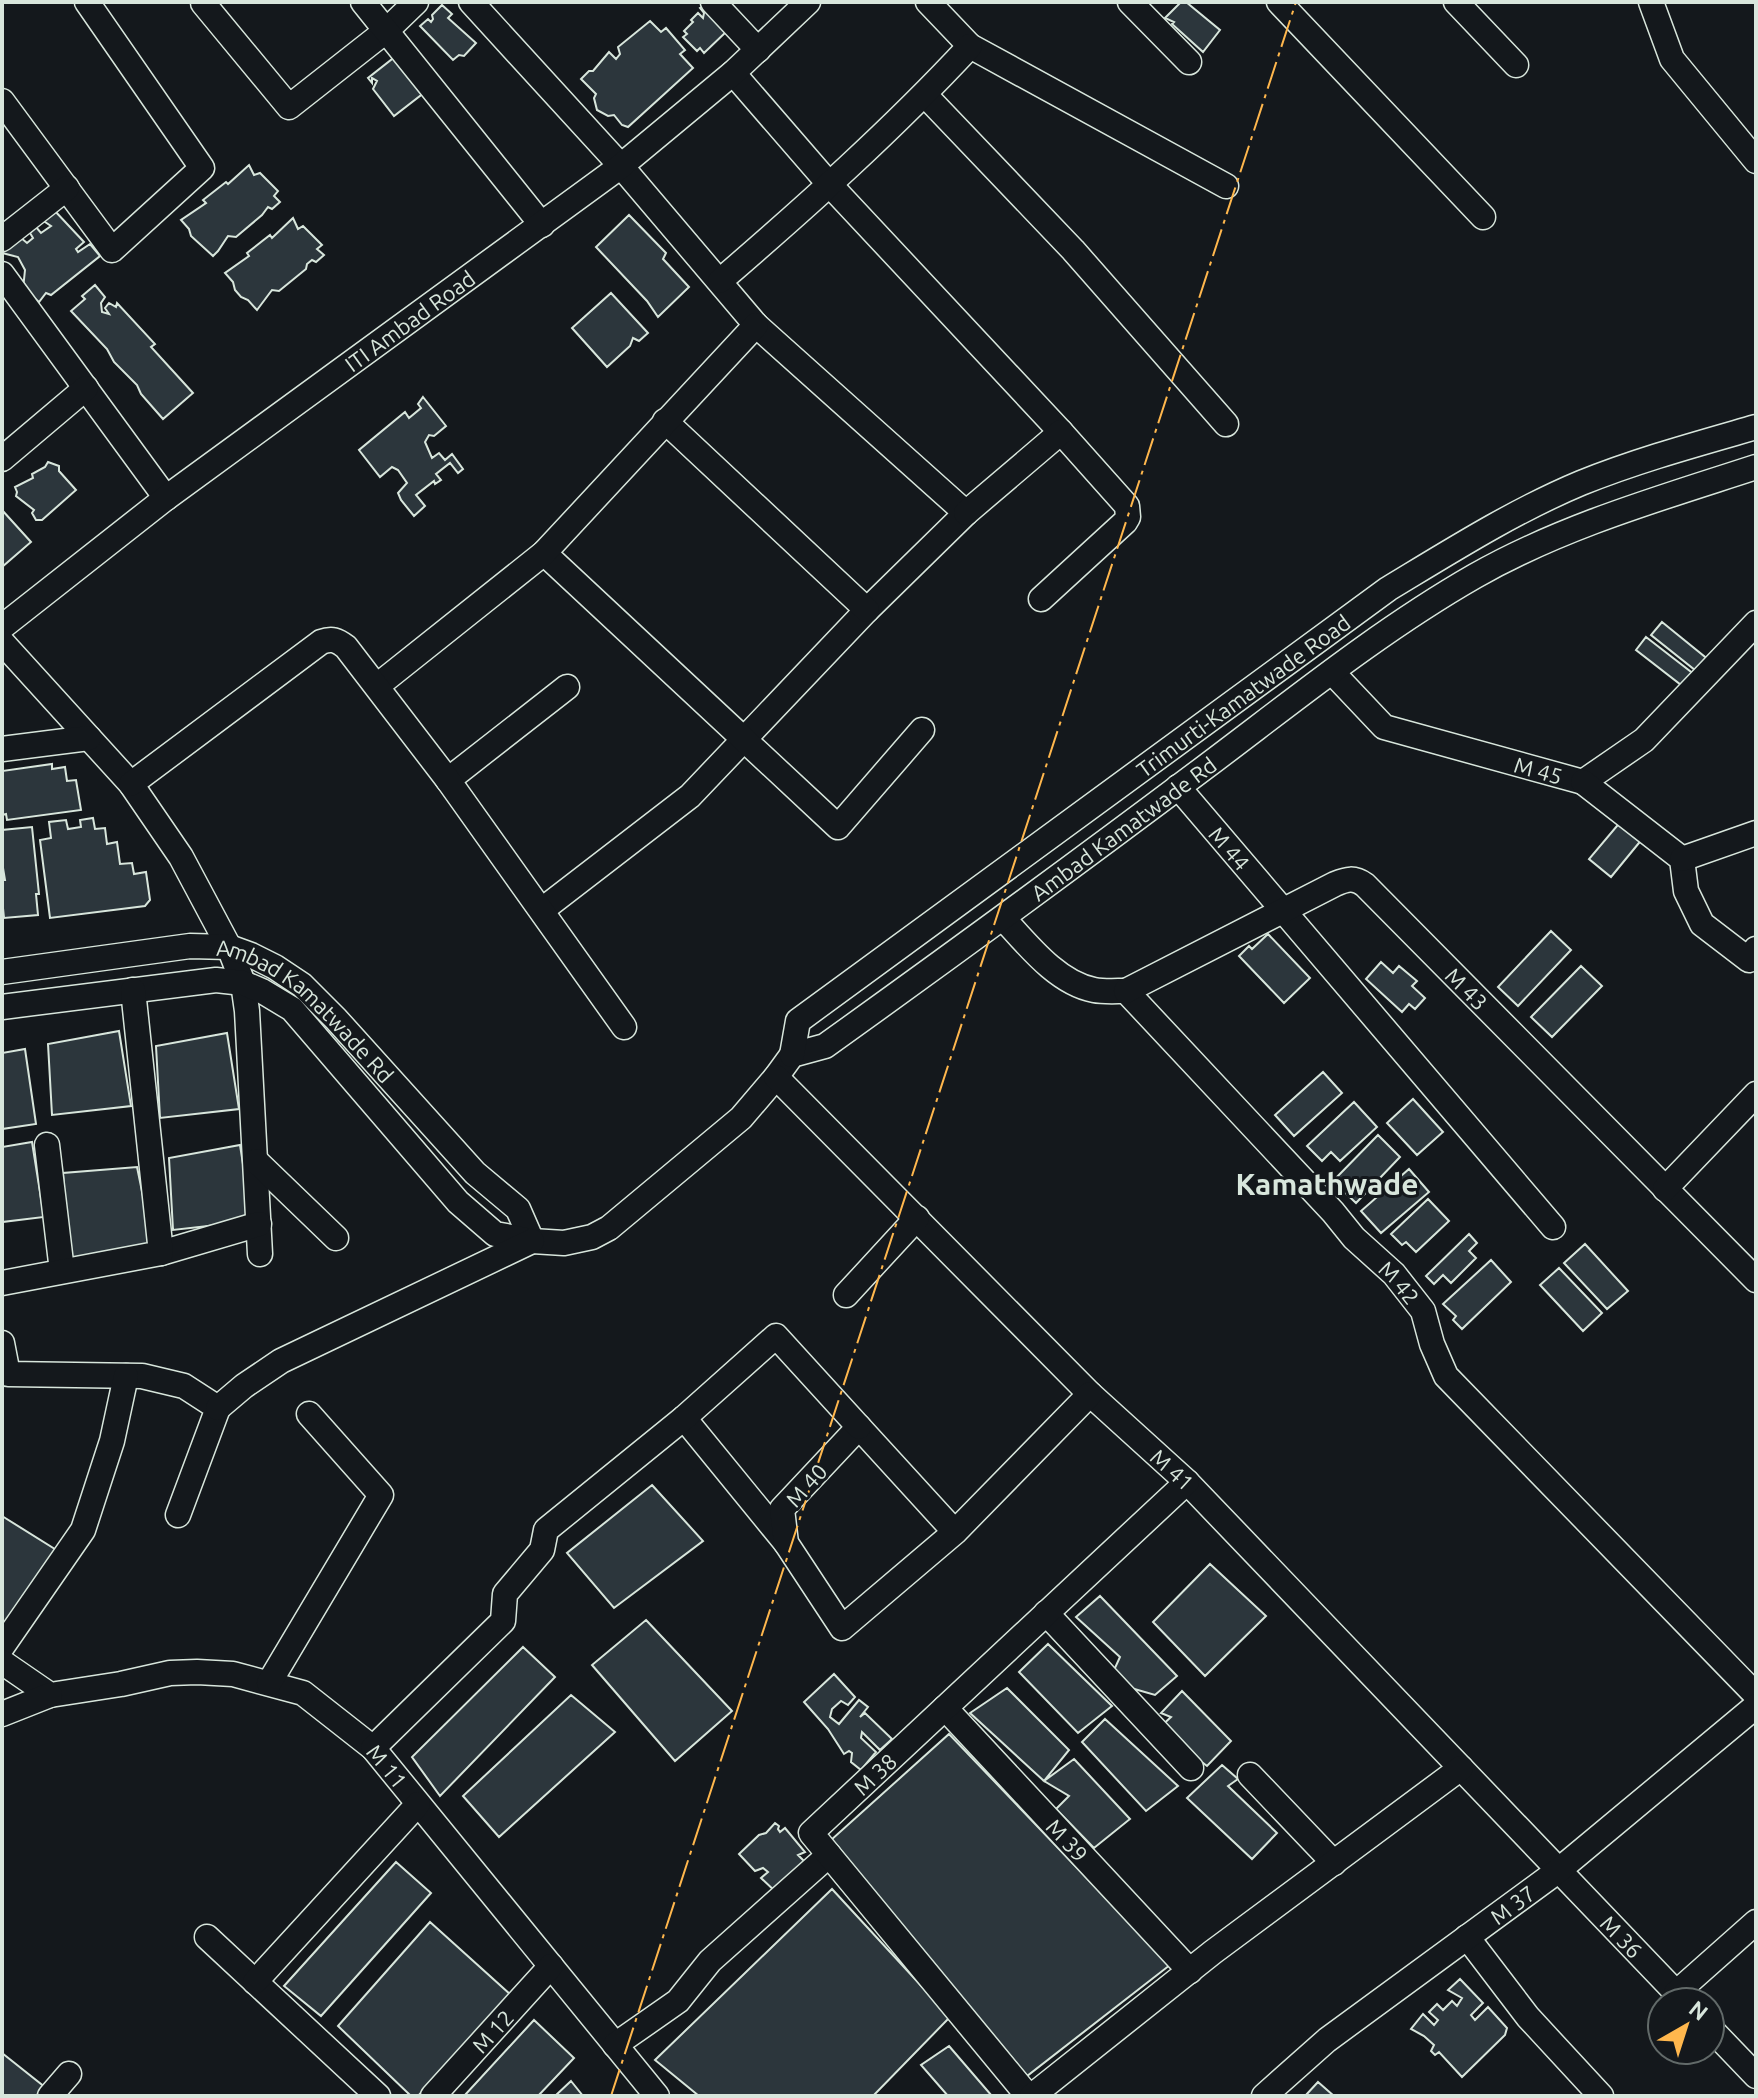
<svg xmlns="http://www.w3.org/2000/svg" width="1758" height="2098" font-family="Ubuntu,sans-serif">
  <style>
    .building { fill: #2c363c; stroke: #d8e6dc; stroke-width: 2 }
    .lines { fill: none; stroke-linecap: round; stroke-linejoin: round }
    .minor-casing { stroke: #d8e6dc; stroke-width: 27 }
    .minor { stroke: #14181c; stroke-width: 24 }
    .power { stroke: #ffb74d; stroke-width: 2; stroke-dasharray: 28 6 4 6; stroke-linecap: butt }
    .labels { text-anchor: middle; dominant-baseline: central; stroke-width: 6; stroke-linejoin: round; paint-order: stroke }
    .street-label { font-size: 22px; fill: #d8e6dc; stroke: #14181c }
    .district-label { font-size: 30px; font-weight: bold; fill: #d8e6dc; stroke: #14181c }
  </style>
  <rect width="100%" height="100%" fill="#14181c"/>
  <path class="building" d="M1181,2H1186L1220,30L1203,52L1172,24L1174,22L1165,18Z
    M442,5L452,14L448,18L476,43L464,56L459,55L453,60L420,26L428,19L431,22L433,19L432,15Z
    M703,6L727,31L704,53L700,48L697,51L683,37L687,34L684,31L693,22L691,20L698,13L703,18L704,13L700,8Z
    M650,21L661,32L666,28L685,50L680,54L693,68L628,127L622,125L614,115L608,116L597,110L594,98L596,94L581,79L589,71H593L609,52L616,59L620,54L618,47Z
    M396,56L425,92L394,116L373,89L377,81L372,78V83L368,78Z
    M249,165L254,175L260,173L278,191L274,196L280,202L272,209L268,207L262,215L236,237L228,236L218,251L213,256L191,236L189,229L181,220L206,203L203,200L226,182L228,184Z
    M54,210L84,242L76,249L78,252L90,244L100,256L51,295L46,293L39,302L23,289L25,270L18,257L2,253L20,237L27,243L33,238L30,233L36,227L41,233L51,226L42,220Z
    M629,215L666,253L663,259L689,287L658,317L647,301L596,247Z
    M293,218L298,229L303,226L322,245L317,249L324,255L316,262L312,260L307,264L306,269L279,291L272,290L257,310L248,300L241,297L235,290L233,282L225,273L249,256L247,253L270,235L272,238Z
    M95,285L105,297L101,303L102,312L109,314L105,308L109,303L116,307L117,303L155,344L151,347L193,393L163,419L141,394L137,385L114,362L107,349L71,311L85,299L82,296Z
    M611,293L648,333L639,341L633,338L630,346L607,367L572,328Z
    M423,397L446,426L434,436L429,435L425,442L432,458L439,453L445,460L452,454L463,469L458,473L450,463L436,474L441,480L435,484L434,481L416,495L425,506L414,516L401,500L398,493L407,483L398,470L392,467L380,477L359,450L405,412L409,418L421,408L418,404Z
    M48,462L59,466V471L76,490L42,520H36L32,513L34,510L16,496L17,492L15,487L33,478L32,474L45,467Z
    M2,510L31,542L2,567Z
    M1662,622L1710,661L1700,674L1651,635Z
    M1646,637L1695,675L1685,688L1636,650Z
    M52,764V769L65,767L67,781L76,780L81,810L7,820L6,814L2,815V771Z
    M93,818L95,829L105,828L107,844L117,842L120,864L132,863L134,874L146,872L150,900L145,906L50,918L40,840L51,838L49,822L66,820L68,829L81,827L80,820Z
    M1622,820L1643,838L1611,877L1589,859Z
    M32,827L39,894H36L38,915L4,918L2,898V880H5L2,862V830Z
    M1551,931L1571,950L1518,1006L1498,987Z
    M1268,934L1310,978L1284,1003L1239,956L1249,946L1252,949Z
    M1381,962L1393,973L1399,966L1417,981L1412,986L1425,998L1415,1009L1409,1004L1402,1012L1366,979Z
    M1581,966L1602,986L1552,1037L1531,1017Z
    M119,1031L131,1106L52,1115L48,1044Z
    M227,1033L239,1109L160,1118L156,1046Z
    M25,1049L36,1124L2,1129V1053Z
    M1323,1072L1342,1093L1294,1136L1275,1115Z
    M1413,1099L1443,1132L1417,1155L1387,1123Z
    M1354,1102L1377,1127L1340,1161L1331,1152L1322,1161L1307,1146Z
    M1378,1135L1400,1157L1356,1203L1333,1181Z
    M32,1142L44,1217L2,1222V1147Z
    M240,1145L252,1221L173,1230L169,1158Z
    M137,1167L153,1245L69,1262L63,1173Z
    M1409,1169L1429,1192L1381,1233L1361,1211Z
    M1428,1199L1449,1221L1416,1252L1406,1242L1402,1245L1391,1234Z
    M1469,1234L1477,1243L1469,1251L1476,1258L1451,1283L1443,1275L1434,1284L1426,1276Z
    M1585,1244L1628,1291L1607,1309L1564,1263Z
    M1491,1260L1511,1282L1462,1329L1453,1320L1456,1316L1443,1304Z
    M1559,1268L1602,1313L1583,1331L1540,1285Z
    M652,1485L703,1541L614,1608L567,1553Z
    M2,1516L58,1551L2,1633Z
    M1210,1564L1266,1616L1205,1676L1153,1622Z
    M1100,1596L1177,1676L1155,1695L1131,1688L1114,1670L1120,1657L1076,1617Z
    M646,1620L732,1711L675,1761L592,1665Z
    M1048,1644L1112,1706L1078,1733L1019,1672Z
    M523,1647L555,1677L440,1796L412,1757Z
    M834,1674L855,1697L848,1705L841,1701L832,1709L830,1717L839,1724L859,1700L868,1707L860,1717L865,1713L892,1739L880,1750L862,1732L861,1738L876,1752L861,1770L851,1762L852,1753L849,1751L844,1754L828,1729L804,1702Z
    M1007,1688L1069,1750L1044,1781L970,1713Z
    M1182,1691L1231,1741L1207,1766L1203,1763L1196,1766L1160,1727L1171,1717L1161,1713Z
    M571,1695L615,1732L499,1837L463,1796Z
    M1105,1719L1178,1786L1146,1811L1082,1742Z
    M949,1734L1170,1965L1027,2076L831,1840Z
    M1074,1759L1130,1819L1094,1848L1056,1809L1069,1796L1044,1781Z
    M1222,1765L1238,1779L1228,1786L1277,1833L1252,1859L1187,1798Z
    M775,1823L779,1826L778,1829L780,1832L785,1828L805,1852L798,1855L806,1863L777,1893L761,1878L768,1872L763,1868L755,1871L739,1854L759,1835L766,1833Z
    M396,1862L431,1893L321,2016L284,1986Z
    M832,1889L950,2017L873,2096H699L655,2060Z
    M430,1922L511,1995L418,2096H411L338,2026Z
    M1460,1979L1483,2003L1471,2015L1475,2020L1488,2007L1507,2028L1505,2035L1462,2077L1439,2052L1435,2055L1431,2051L1434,2045L1424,2036L1411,2029L1423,2014L1434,2025L1438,2020L1429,2012L1437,2004L1443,2010L1452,2001L1457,2006L1462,1998L1448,1990Z
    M534,2020L574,2058L538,2096H464Z
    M949,2046L992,2096H948L921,2065Z
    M2,2053L46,2088L40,2096H2Z
    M571,2081L583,2096H555Z
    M1318,2082L1334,2096H1305Z"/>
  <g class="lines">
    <defs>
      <g id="minor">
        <path d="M204,2L203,3L289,107L387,30L416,2"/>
        <path d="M363,2L542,225"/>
        <path d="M471,2L621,166L756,325L966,513L867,610L690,796L542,910"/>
        <path d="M713,2L758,50"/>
        <path d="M928,2L970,46L1226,186"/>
        <path d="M1130,2L1189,62"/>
        <path d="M1279,2L1483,217"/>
        <path d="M1456,2L1516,65"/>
        <path d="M1651,2L1672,59L1756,161"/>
        <path d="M733,73L830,185L1061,432L1127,506L1128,517L1125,522L1041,599"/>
        <path d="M925,95L1073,250L1226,424"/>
        <path d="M2,101L112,250L202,168L87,2"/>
        <path d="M2,239L67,188"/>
        <path d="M2,274L166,498"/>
        <path d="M720,281C807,206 892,130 970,46"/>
        <path d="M665,421L867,610"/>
        <path d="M2,459L86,388"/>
        <path d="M966,513L1061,432"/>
        <path d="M544,553L838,827L922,730"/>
        <path id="s1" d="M2,627L166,498L621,166L733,73L808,2"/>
        <path d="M2,642L131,784L181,857L229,947L243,983L247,1011L260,1254"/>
        <path id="s2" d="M1332,672L1384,727L1583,782L1644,740L1756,623"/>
        <path d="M377,686L544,553L756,325"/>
        <path d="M2,749L89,738"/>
        <path d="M448,780L567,687"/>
        <path d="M1583,782L1682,859L1686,891L1702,924L1749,960L1756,949"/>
        <path d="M131,784L321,642C332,638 337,640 346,647L448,780L624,1027"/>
        <path id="s3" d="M1178,787L1553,1227"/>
        <path d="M1682,859L1756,833"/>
        <path id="s4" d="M1003,918C1027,944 1057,983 1094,990C1104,992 1116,991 1126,991L1333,1212L1354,1238L1394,1274L1423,1311L1432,1344L1446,1376L1756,1695"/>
        <path id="s5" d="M2,972L190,946L229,947L251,955L275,967L302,985L336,1019L475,1173L518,1209L532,1241"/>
        <path id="s6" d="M1126,991L1335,884C1347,879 1354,877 1365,885L1756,1280"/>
        <path id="s7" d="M2,1007L216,980L243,983L262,991L292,1009L458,1202L495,1234L532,1241L564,1243L592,1237L609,1228L741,1118L776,1077L792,1055L825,1046C952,955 1079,862 1204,768C1292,702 1379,631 1475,576C1563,526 1661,498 1756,467"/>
        <path id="s8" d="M792,1055L798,1021L1388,589C1451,551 1514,511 1581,483C1638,460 1697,444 1756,427"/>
        <path id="s9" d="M776,1077L1090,1394L1187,1482L1685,2002"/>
        <path d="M47,1145L62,1271"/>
        <path d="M256,1161L336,1238"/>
        <path d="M1665,1189L1756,1094"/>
        <path d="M161,1253L259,1224"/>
        <path d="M2,1283L161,1253L133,990"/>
        <path d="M846,1295L917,1218"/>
        <path d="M2,1343L8,1374L142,1376L184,1386L218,1408L178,1515"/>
        <path d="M218,1408L244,1386L281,1361L532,1241"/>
        <path d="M684,1418L786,1543"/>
        <path d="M955,1532L859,1427L782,1509L786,1543L842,1628L955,1532L1090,1394"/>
        <path d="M1046,1613L1191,1768"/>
        <path d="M2,1647L83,1530L112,1441L126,1376"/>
        <path id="s10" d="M2,1662L50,1695L121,1684L170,1673L197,1672L233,1674L303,1693L373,1748L657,2096"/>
        <path d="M269,1683L381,1495L309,1414"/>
        <path id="s11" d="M945,1708L1190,1971"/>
        <path d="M2,1714L50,1695"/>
        <path d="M373,1748L503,1621L505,1594L542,1550L546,1530L684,1418L776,1336L859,1427"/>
        <path d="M1250,1775L1334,1863"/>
        <path d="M207,1937L378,2096"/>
        <path d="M1467,1937L1528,2017L1601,2096"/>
        <path d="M255,1982L418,1804"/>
        <path d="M1676,1993L1756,1922"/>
        <path d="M1710,2028L1756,2076"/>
        <path d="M615,2045L678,2001L710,1961L829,1855"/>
        <path d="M50,2096L69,2074"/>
        <path id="s12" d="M433,2096L551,1966"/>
        <path id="s13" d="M1028,2096L811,1833L1187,1482"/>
        <path d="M1032,2096L1213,1952L1461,1768"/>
        <path id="s14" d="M1264,2096L1327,2040L1559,1870L1756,1706"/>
      </g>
    </defs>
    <use href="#minor" class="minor-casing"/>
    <use href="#minor" class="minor"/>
    <path class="power" d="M611,2096L1296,2"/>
  </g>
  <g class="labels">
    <g class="street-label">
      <text stroke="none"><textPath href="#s1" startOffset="510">ITI Ambad Road</textPath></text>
      <text stroke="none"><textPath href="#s8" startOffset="586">Trimurti-Kamatwade Road</textPath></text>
      <text stroke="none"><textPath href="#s2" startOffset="236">M 45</textPath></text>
      <text stroke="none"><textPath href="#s7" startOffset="1376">Ambad Kamatwade Rd</textPath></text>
      <text stroke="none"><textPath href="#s3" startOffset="80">M 44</textPath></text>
      <text stroke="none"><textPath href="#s6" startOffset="412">M 43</textPath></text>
      <text stroke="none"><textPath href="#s5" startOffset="328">Ambad Kamatwade Rd</textPath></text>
      <text stroke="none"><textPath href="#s4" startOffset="550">M 42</textPath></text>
      <text stroke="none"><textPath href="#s9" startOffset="558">M 41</textPath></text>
      <text transform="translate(806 1485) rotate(-48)">M 40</text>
      <text stroke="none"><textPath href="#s10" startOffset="428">M 11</textPath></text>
      <text stroke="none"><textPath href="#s13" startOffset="428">M 38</textPath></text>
      <text stroke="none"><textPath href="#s11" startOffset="180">M 39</textPath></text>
      <text stroke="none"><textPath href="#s14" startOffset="314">M 37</textPath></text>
      <text stroke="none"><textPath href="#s9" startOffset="1206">M 36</textPath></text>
      <text stroke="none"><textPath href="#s12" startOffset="88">M 12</textPath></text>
    </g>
    <g class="district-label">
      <text x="1327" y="1184">Kamathwade</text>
    </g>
  </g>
  <rect width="1758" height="2098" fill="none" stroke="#d8e6dc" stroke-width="8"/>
  <g transform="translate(1686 2026) rotate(39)"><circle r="38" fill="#14181c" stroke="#626a69" stroke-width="2"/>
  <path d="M0-6L14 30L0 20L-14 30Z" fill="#ffb74d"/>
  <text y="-12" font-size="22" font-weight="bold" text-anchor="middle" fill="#d8e6dc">N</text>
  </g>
</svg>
